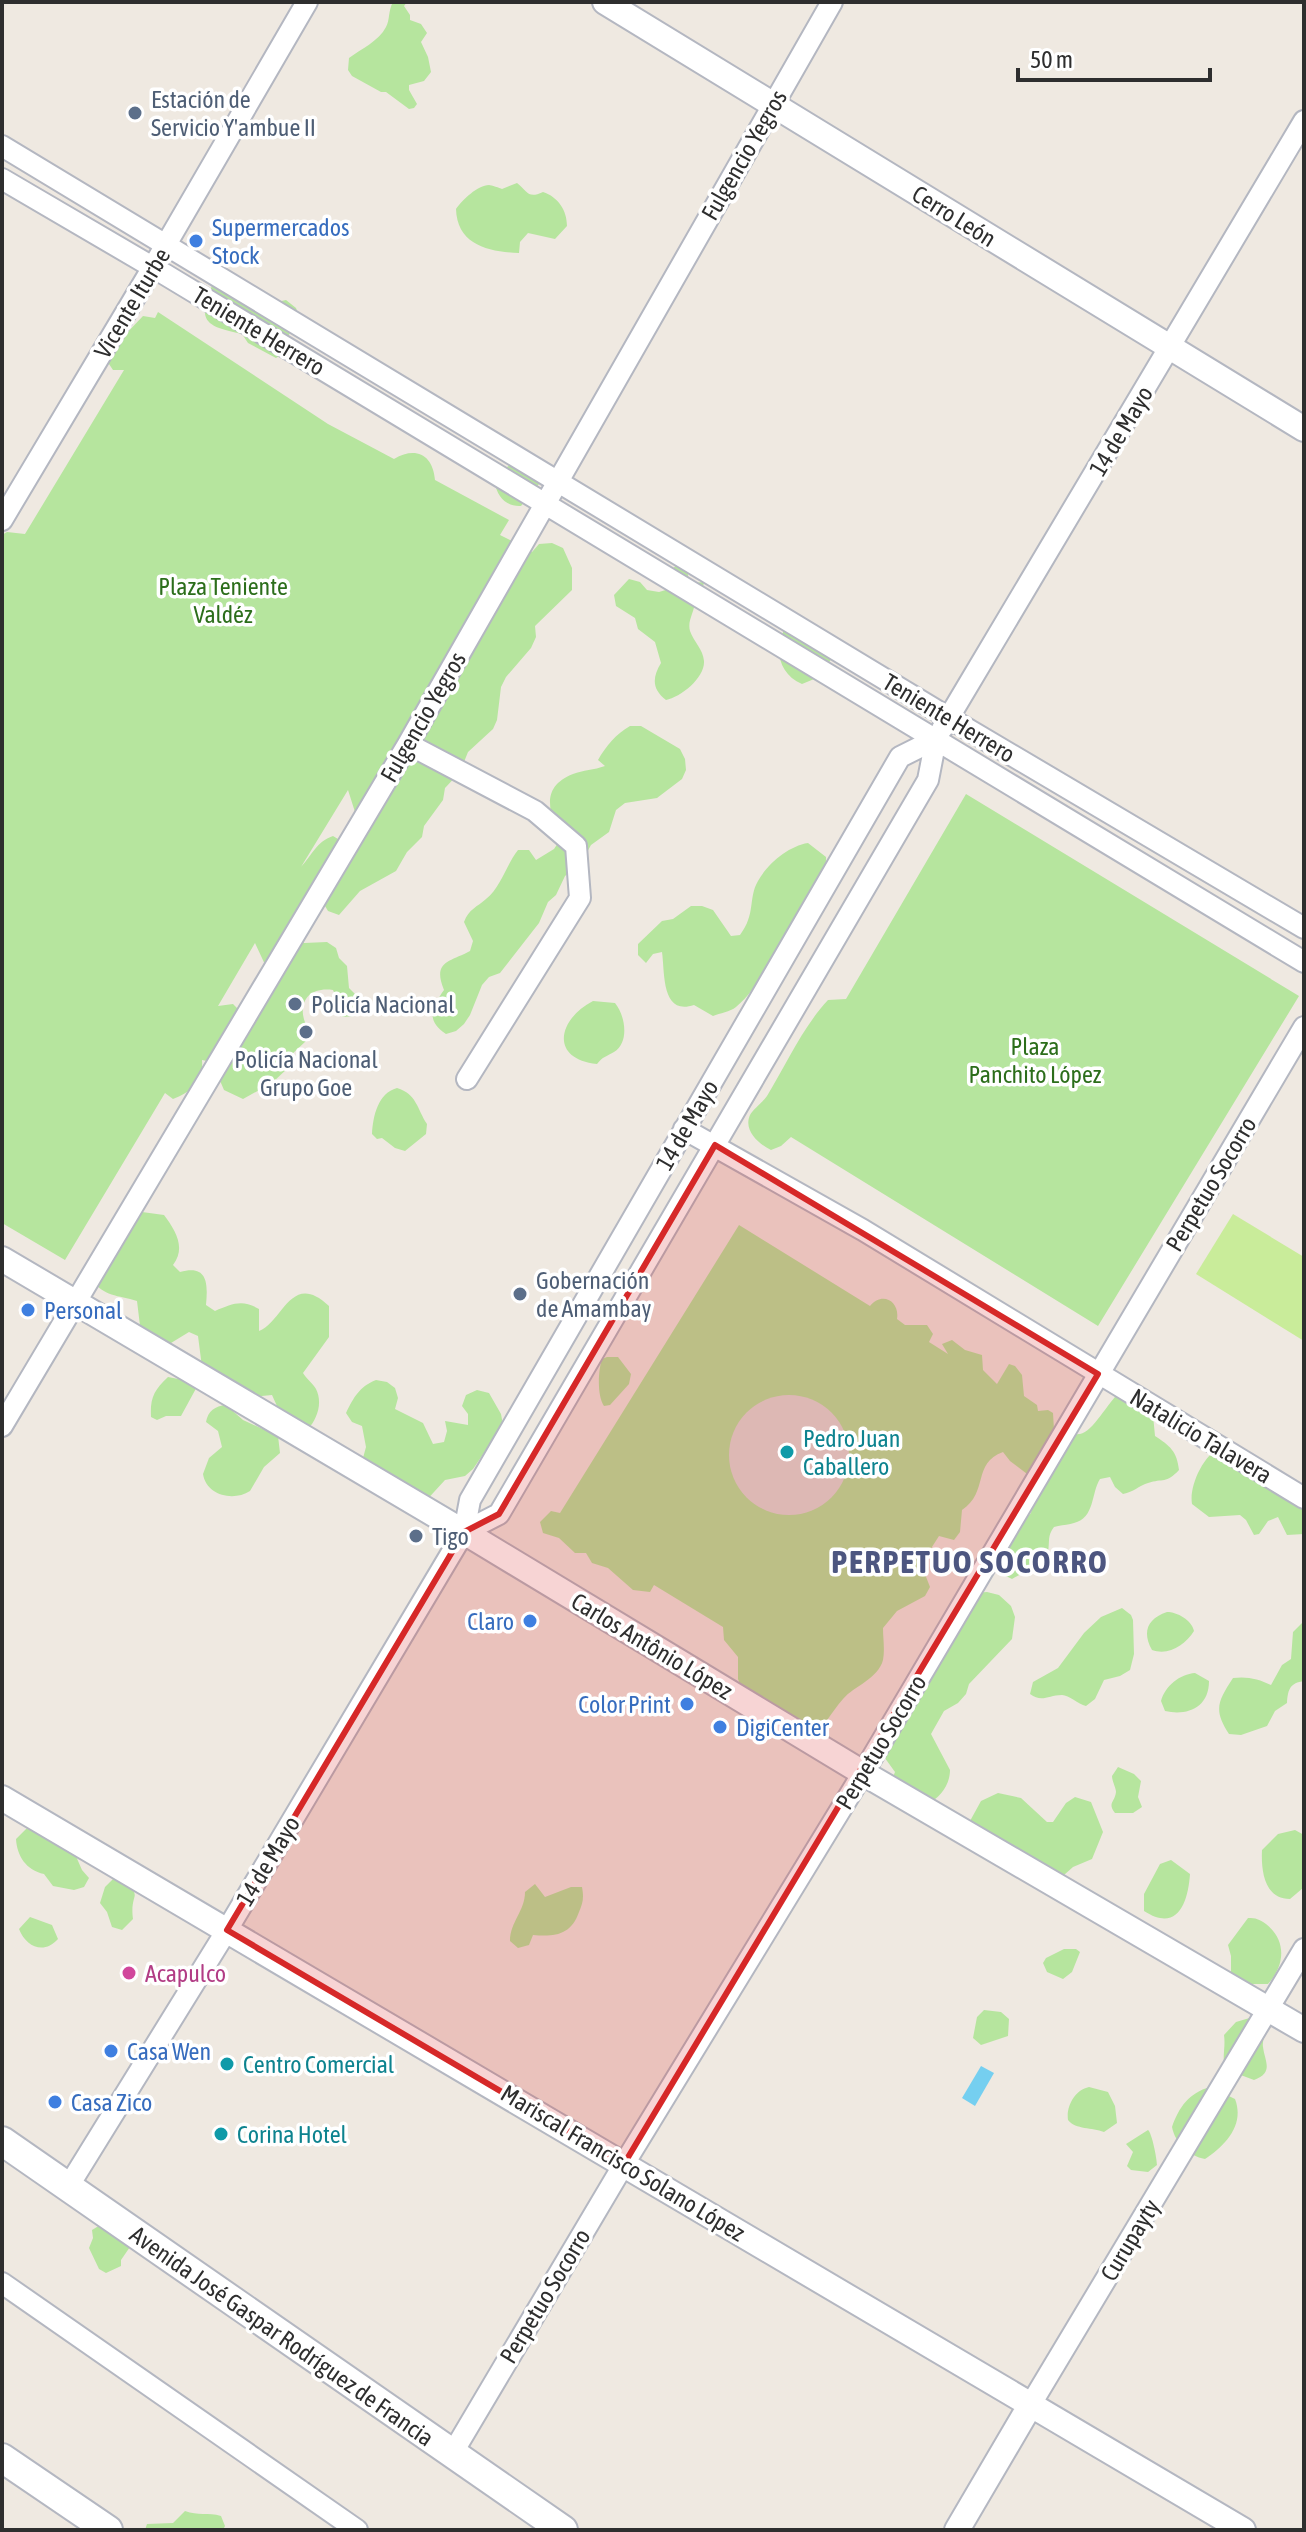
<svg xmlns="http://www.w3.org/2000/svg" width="1306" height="2532" font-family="'Asap Condensed',sans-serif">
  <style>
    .green { fill: #b6e59e; fill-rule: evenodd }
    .pitch { fill: #c9ec9a }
    .plaza { fill: #dfdcd8 }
    .water { fill: #75cff0 }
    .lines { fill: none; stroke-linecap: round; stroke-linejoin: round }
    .minor-casing { stroke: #b4b7c1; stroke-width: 24 }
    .tertiary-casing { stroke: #b4b7c1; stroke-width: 28 }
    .secondary-casing { stroke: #b4b7c1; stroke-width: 32 }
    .minor { stroke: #fff; stroke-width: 20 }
    .tertiary { stroke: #fff; stroke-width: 24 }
    .secondary { stroke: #fff; stroke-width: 28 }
    .marked { fill: #d62828; fill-opacity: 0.2; stroke: #d62828; stroke-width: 6; stroke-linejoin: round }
    .service-dot { fill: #5c6f8a; stroke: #fff; stroke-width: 3 }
    .shop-dot { fill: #3f7fe0; stroke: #fff; stroke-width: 3 }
    .culture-dot { fill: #0f9aa8; stroke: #fff; stroke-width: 3 }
    .hotel-dot { fill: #d1479c; stroke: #fff; stroke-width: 3 }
    .labels { text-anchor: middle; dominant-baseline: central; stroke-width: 7; stroke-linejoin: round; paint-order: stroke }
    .service-label { font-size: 24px; fill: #4e5e75; stroke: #fff; text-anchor: start }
    .street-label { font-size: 24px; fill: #2e2e2e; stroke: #fff }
    .shop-label { font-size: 24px; fill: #366cbe; stroke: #fff; text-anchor: start }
    .park-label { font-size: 24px; fill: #2c6e1b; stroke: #fff }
    .culture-label { font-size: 24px; fill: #0d838f; stroke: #fff; text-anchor: start }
    .hotel-label { font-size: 24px; fill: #b23c85; stroke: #fff; text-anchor: start }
    .district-label { font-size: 32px; font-weight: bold; letter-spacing: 2px; fill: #4d5680; stroke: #fff }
  </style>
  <rect width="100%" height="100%" fill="#efe9e1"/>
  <path class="green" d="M393,2H407L404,6L410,15V20L421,24L427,33L421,42L428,57L431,72L424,81L409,85V90L417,104L414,108L409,109L386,92H381L352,76L348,70L349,58C361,49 379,41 386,27C390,20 388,11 393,2Z
    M517,183C528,192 528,199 543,192C558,197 567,210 567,226L555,239L528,233L520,242L519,253C489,252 457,245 456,209C462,200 478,185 489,185C491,185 500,188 502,189Z
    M228,273L239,276L245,286L272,303L286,300L296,308L299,316C297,322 291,329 289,335C286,346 287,351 276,358L248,343L242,334C204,326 196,321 214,281Z
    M158,312L328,424L394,459C416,446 433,455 435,480L509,520L500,535L514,542L520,551L532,552L539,544L552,543L563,548L572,568V590L535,626L536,637L531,648L506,677L501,687L497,720L493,729L468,752L460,772L445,788L443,800L424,826L422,837L407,852L396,871L360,891L339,915L328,911L322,901L298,933L304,943L327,942L336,948L339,958L347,966L349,988L357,996L360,1007L354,1016L343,1017L335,1011L337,999L333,990C305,986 295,1008 309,1030L306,1041L290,1056L289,1067L272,1083L243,1099L224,1090L212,1062L202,1060C204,1081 191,1092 173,1099L165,1093L65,1260L2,1223V535L7,532L25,534L124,370H113L107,361L122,338L143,316L155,318ZM348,790L355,812L343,842L333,836C316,842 313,854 301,867ZM255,943L268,971L240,1011L233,1004L218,1006Z
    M513,463L538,479L539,484L521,506C507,507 497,497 495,483L504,469Z
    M677,565L687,570L689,580L693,583L704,582L702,592L695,600C695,612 687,620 690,631C694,642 703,649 704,661C705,678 681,697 666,700C652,689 652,678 661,663L655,642L638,629L635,618L616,606L614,595L629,579L640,582L647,590L659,592L669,589L668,572Z
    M786,627L832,658L819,677L802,684C778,674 773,647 786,627Z
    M630,726H641L680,749L685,759L686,770L682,779L657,798L625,803L616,810L609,832L591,845L581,863L565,876L556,895L548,902L539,923L500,973L489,977L482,985L470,1015L464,1024L456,1031L446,1034C425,1020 432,1007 444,990C432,961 450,962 470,951L473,941L464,922C469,909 477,907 486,899C501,887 506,865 518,850H529L536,860L554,849L560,840C551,814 538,788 573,774C583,770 594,770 605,766L598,760C606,746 616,734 630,726Z
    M966,794L1299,996L1098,1326L791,1137L781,1146L771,1150C759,1144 743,1131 750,1115C753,1109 762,1103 767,1096C786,1065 802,1028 828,1000L846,999Z
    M808,843L826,857C828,887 788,931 773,956C762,974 753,993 736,1007C730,1012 720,1013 713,1016L694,1005C661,1016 665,973 662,952L653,954L646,963L638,955V944L662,921L673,919L691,906H702L713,910L731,936L740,935C756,914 748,898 758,881C768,863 789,846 808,843Z
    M593,1001L615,1003C625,1015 630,1042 614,1052C606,1057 603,1056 597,1064C549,1059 558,1019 593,1001Z
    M397,1088C417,1094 417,1109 427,1124L426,1134L405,1151L395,1148L382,1138L377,1139L372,1134C373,1116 378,1093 397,1088Z
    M142,1212L164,1215C176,1231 186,1248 173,1265L180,1272C208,1264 208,1284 206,1305L215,1311C232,1304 242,1299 259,1309V1331C283,1322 291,1270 329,1306V1337L303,1373C306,1378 313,1384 316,1389C323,1403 317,1419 308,1429L281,1415L272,1395L240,1398L202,1367L198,1336L189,1332L171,1343L157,1345L141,1334L137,1301C118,1295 103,1297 92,1279Z
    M739,1225L870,1306C882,1291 900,1301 897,1319L905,1325H927L933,1334L929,1342L948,1354L942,1344L952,1340L965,1350L982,1355L983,1370L997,1384L1009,1364L1015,1366L1022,1375L1024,1396L1037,1405L1038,1411L1048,1410L1053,1413L1054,1430C1062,1431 1073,1435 1080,1434C1093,1432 1108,1402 1120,1392L1153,1415L1155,1436C1170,1446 1177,1451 1179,1470C1166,1484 1163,1478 1148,1483C1138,1486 1134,1492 1123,1494L1115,1487L1110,1477L1100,1479C1091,1493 1095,1518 1074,1523C1068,1525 1061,1525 1054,1527C1047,1536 1050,1541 1048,1552C1044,1568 1025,1571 1012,1579L1002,1574L995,1555L999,1545L1031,1513L1035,1480L1010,1461L1003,1452C972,1463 989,1492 962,1510L960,1532L954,1540L939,1536L921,1564L930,1587L925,1596L897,1611L883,1628C883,1638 885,1650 883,1660C878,1679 854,1686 843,1699C831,1712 825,1728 809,1737L745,1698L738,1679V1657L724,1640L723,1627L654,1585L650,1592L633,1590L608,1568L592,1563L586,1553H575L559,1538L543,1533L540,1522L551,1511L560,1513Z
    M607,1357H618L631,1374L629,1384L610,1405L604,1406C597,1396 598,1371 602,1359Z
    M168,1377L199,1383L181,1416H166L157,1420L151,1417C150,1398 154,1390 168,1377Z
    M376,1380L387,1382L395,1388L398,1398L395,1409L423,1423L433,1444L444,1442L447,1431L445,1421L468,1425V1414L462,1406L466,1395L477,1390L489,1393L501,1414L503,1425L473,1469L465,1476L445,1480L423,1504L376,1476L363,1458L366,1447L362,1426L352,1422L346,1413C354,1397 359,1387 376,1380Z
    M226,1405L243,1420L278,1436L280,1453L264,1467L250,1491C233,1502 206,1495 203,1474L209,1458L222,1447L218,1431L206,1422C208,1411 215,1406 226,1405Z
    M1220,1447L1243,1450L1253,1455L1295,1489L1304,1509V1534L1287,1535L1278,1517L1268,1521L1259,1534L1254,1535L1246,1520L1240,1515L1209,1517L1192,1504C1189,1486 1203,1456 1220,1447Z
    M987,1592L999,1595L1011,1606L1015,1617L1012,1639L969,1684L966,1694L958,1703L944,1711L931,1734L950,1770C950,1785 940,1798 927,1804L893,1777L895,1772L882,1754C887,1742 891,1726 898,1716C909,1701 923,1707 927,1682L975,1593Z
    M1122,1608L1131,1615L1133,1620L1134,1654L1130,1670L1120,1676L1104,1680L1095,1699L1086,1706C1078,1704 1069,1695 1062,1695C1048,1695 1042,1703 1030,1694L1033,1682L1058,1668L1084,1633L1101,1617Z
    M1167,1612C1177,1612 1192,1620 1194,1631C1185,1645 1169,1656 1152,1650C1142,1632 1147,1619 1167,1612Z
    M1304,1621V1681C1290,1683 1288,1689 1287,1703L1275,1711L1267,1726L1241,1735L1229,1734C1213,1710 1218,1701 1233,1678C1247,1676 1259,1679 1271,1685L1282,1665L1291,1659L1293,1632Z
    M1195,1673L1209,1681C1209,1708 1187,1716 1165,1711L1161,1701C1165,1686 1180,1674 1195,1673Z
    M1118,1767L1134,1774L1141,1781L1138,1797L1142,1807L1133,1813H1115C1107,1803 1115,1802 1116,1792C1116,1788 1112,1781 1112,1776Z
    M998,1793L1021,1798L1047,1822H1053L1066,1803L1075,1797L1091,1802L1103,1832L1092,1859L1073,1867L1055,1883L970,1821L981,1801Z
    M28,1827L71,1845L82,1870L89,1878L84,1887L74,1890L53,1886L44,1874C26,1870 17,1856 16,1839Z
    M1295,1830L1304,1835L1303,1888L1290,1899C1264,1899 1261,1870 1262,1850L1278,1834Z
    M1171,1860L1190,1874C1188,1902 1178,1933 1144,1911V1894L1160,1864Z
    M117,1875C147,1900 129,1889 133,1919L122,1930L112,1927L107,1912L100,1903L105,1887Z
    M535,1884L545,1897L571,1887H582C584,1898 583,1903 579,1912C571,1935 555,1937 533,1935L529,1945L518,1948L510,1941C510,1922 525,1911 525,1892Z
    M30,1917L52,1925L58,1939C44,1955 26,1947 19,1929Z
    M1248,1918C1256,1918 1259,1919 1266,1924C1287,1941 1285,1965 1268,1984H1243L1231,1973V1956L1228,1945Z
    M1064,1949H1076L1080,1952L1072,1972L1063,1979L1047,1972L1043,1963L1046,1958Z
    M984,2010L1001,2012L1009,2019L1008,2036L981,2045L973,2038L977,2017Z
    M1253,2017L1266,2028C1265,2034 1262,2042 1263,2047C1265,2062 1274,2072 1254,2080L1238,2074L1226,2072C1221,2059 1226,2048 1224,2035L1236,2022Z
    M1089,2087L1108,2092L1115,2106L1117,2123L1104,2132C1092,2127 1076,2130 1068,2120C1066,2106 1075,2090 1089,2087Z
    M1210,2087L1235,2099C1245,2125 1225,2146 1205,2159C1189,2156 1175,2143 1172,2127C1179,2107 1189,2093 1210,2087Z
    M1148,2130C1152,2133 1157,2159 1157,2165L1148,2172L1131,2170L1127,2166L1133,2152L1126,2144Z
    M105,2222L132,2244L121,2260V2266L106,2273L99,2269L89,2248L93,2238L92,2230Z
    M185,2511C198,2516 208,2512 221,2516L225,2526L223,2530H145L147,2524L173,2523Z"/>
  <path class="pitch" d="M1233,1214L1304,1257V1341L1196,1274Z"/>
  <path class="plaza" d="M729 1455a60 60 0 1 1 120 0a60 60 0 1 1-120 0Z"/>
  <path class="water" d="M981,2066L994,2073L975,2106L962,2098Z"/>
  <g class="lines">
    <defs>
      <path id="minor" d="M2,146L949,718L1304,928
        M2,179L166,275L1304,962
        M2,520L153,267L307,2
        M942,729L1304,121
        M408,744L535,811L576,846L580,898L467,1079
        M684,1129L863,1230L1304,1498
        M2,1426L408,744L832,2
        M68,2187L227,1930L464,1532L470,1500L900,757L936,739L928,780L499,1514L464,1532
        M2,2283L357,2530
        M1031,2404L1304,1949
        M452,2454L624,2164L863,1773L1304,1027"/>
      <path id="tertiary" d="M605,2L1304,429
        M2,1259L464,1532L863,1773L1304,2030
        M2,1798L1243,2530
        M957,2530L1031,2404"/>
      <path id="secondary" d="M2,2141L563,2530
        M2,2458L108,2530"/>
    </defs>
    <use href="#minor" class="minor-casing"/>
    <use href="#tertiary" class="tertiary-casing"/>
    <use href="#secondary" class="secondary-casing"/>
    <use href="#minor" class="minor"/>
    <use href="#tertiary" class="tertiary"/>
    <use href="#secondary" class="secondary"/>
  </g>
  <path class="marked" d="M715,1145L1098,1374L624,2164L227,1930L464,1532L499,1514Z"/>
  <g class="service-dot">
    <circle cx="135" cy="113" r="8"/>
    <circle cx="295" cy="1004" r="8"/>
    <circle cx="306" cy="1032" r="8"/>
    <circle cx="520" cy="1294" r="8"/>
    <circle cx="416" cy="1536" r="8"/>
  </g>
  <g class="shop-dot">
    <circle cx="196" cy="241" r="8"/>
    <circle cx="28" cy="1310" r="8"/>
    <circle cx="530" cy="1621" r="8"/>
    <circle cx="687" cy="1704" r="8"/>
    <circle cx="720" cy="1727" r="8"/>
    <circle cx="111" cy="2051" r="8"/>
    <circle cx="55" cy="2102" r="8"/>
  </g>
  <g class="culture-dot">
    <circle cx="787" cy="1452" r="8"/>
    <circle cx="227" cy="2064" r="8"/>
    <circle cx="221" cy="2134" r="8"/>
  </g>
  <circle class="hotel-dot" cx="129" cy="1973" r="8"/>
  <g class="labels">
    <g class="service-label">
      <text x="151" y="99">Estación de<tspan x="151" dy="28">Servicio Y'ambue II</tspan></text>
      <text x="311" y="1004">Policía Nacional</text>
      <text x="306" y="1059" text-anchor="middle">Policía Nacional<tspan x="306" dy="28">Grupo Goe</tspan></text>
      <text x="536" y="1280">Gobernación<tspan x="536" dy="28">de Amambay</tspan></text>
      <text x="432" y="1536">Tigo</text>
    </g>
    <g class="street-label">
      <text transform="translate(744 155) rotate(-60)">Fulgencio Yegros</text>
      <text transform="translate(954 216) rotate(32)">Cerro León</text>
      <text transform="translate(132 303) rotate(-59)">Vicente Iturbe</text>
      <text transform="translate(259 331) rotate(31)">Teniente Herrero</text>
      <text transform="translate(1121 431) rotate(-59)">14 de Mayo</text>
      <text transform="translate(423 717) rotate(-60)">Fulgencio Yegros</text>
      <text transform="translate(949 718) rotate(31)">Teniente Herrero</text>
      <text transform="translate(687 1125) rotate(-60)">14 de Mayo</text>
      <text transform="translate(1211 1184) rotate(-59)">Perpetuo Socorro</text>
      <text transform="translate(1201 1436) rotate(31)">Natalicio Talavera</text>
      <text transform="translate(652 1646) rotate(31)">Carlos Antônio López</text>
      <text transform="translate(881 1742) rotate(-59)">Perpetuo Socorro</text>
      <text transform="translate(268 1861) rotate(-59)">14 de Mayo</text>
      <text transform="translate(623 2163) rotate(31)">Mariscal Francisco Solano López</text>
      <text transform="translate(1130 2240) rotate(-59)">Curupayty</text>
      <text transform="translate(545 2296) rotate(-59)">Perpetuo Socorro</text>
      <text transform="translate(282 2336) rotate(35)">Avenida José Gaspar Rodríguez de Francia</text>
    </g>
    <g class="shop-label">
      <text x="212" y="227">Supermercados<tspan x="212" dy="28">Stock</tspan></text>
      <text x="44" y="1310">Personal</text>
      <text x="514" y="1621" text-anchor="end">Claro</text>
      <text x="671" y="1704" text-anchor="end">Color Print</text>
      <text x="736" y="1727">DigiCenter</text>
      <text x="127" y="2051">Casa Wen</text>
      <text x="71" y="2102">Casa Zico</text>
    </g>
    <g class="park-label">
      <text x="223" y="586">Plaza Teniente<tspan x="223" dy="28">Valdéz</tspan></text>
      <text x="1035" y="1046">Plaza<tspan x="1035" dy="28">Panchito López</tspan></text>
    </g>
    <g class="culture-label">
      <text x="803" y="1438">Pedro Juan<tspan x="803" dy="28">Caballero</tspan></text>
      <text x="243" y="2064">Centro Comercial</text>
      <text x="237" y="2134">Corina Hotel</text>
    </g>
    <g class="hotel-label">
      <text x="145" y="1973">Acapulco</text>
    </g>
    <g class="district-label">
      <text x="970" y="1561">PERPETUO SOCORRO</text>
    </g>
  </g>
  <rect width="1306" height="2532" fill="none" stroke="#2e2e2e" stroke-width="8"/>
  <path d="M1018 68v12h192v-12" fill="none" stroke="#2e2e2e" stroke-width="4"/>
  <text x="1030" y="68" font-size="24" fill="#2e2e2e" stroke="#ffffff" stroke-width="6" paint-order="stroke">50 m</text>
</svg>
